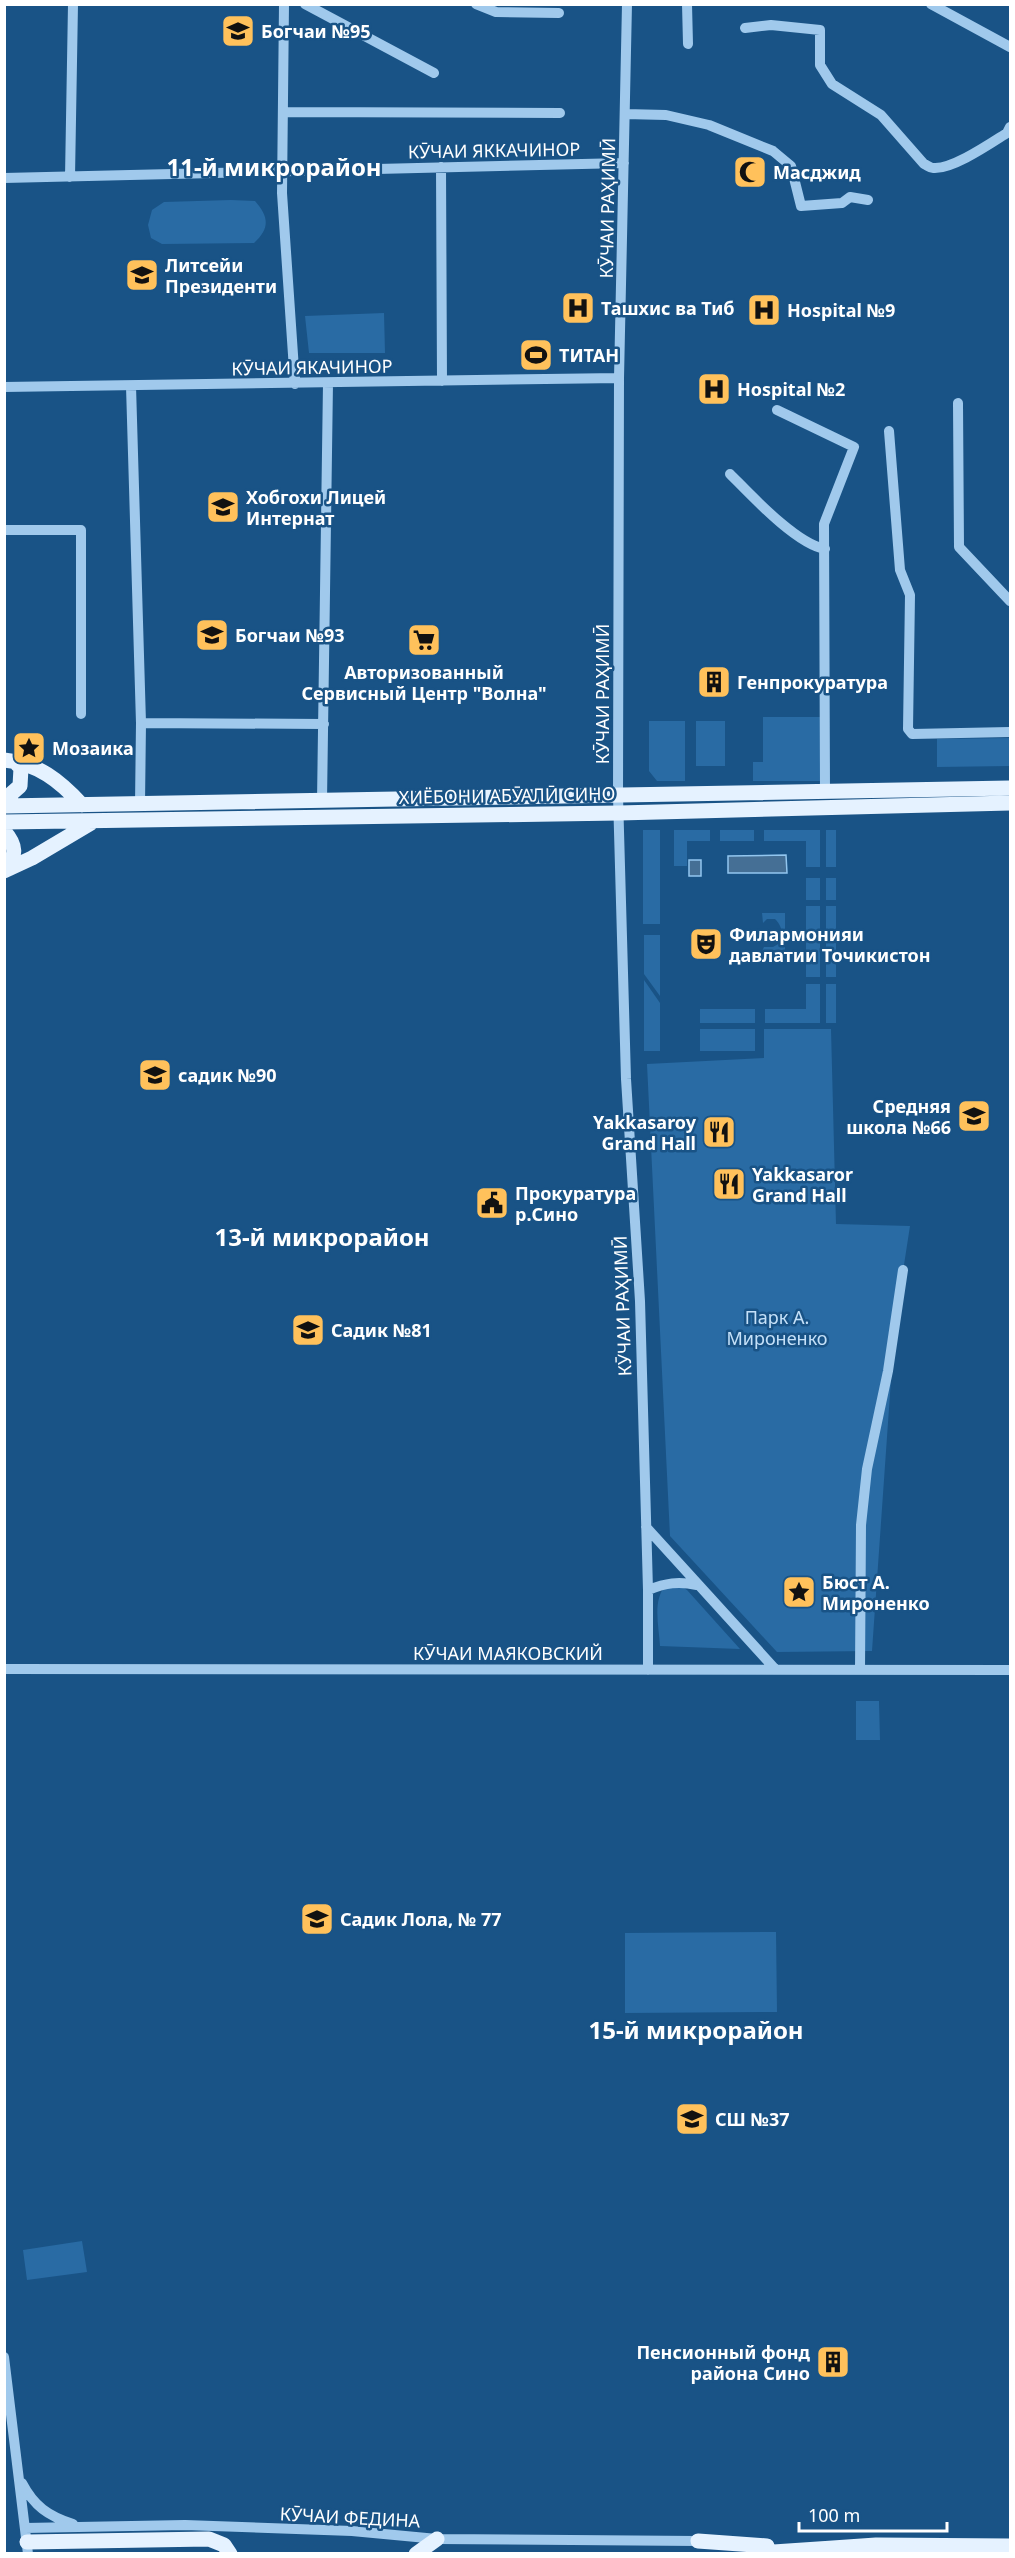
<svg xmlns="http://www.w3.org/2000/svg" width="1015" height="2558" font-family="'Noto Sans',sans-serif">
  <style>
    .green { fill: #296ba4 }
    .water { fill: #456f95; stroke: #92c6ef; stroke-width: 1.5 }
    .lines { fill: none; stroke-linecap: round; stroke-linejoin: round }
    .minor { stroke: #a0c9ec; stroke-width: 10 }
    .major { stroke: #e5f2ff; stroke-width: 15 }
    .labels { text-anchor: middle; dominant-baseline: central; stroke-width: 5; stroke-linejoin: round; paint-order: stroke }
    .poi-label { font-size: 18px; font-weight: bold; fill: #fff; stroke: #195386; text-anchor: start }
    .street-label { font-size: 18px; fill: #fff; stroke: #195386 }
    .park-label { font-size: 18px; fill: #c5e1f9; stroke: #195386 }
    .district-label { font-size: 24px; font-weight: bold; fill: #fff; stroke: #195386 }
  </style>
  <rect width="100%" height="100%" fill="#195386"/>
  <path class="green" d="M231,200L255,201C269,217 270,228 254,243L162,244L151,238L148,225L152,210L164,202Z
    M384,313L385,353H309L305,316Z
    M763,717H821V781H753V762H763Z
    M649,721H685V781H657L649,771Z
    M696,721H725V766H696Z
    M1010,738V766L937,767V739Z
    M643,830H660V924H643Z
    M674,830H710V841H687V866H674Z
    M720,830H754V841H720Z
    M764,830H820V867H806V841H764Z
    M826,830H836V867H826Z
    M806,878H820V900H806Z
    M826,878H836V900H826Z
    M806,906H820V977H806Z
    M826,906H836V977H826Z
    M762,913H785V959H762L761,953L764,947H773L780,943C782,933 783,927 775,919H767L763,923Z
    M644,935H660V996L644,974Z
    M644,980L660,1003V1051H644Z
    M806,984H820V1023H765V1009H806Z
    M826,984H836V1023H826Z
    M700,1009H755V1023H700Z
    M700,1029H755V1051H700Z
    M764,1029H831L836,1224L910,1226L895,1323L872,1651L777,1652L670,1536L647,1064L764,1058Z
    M666,1585H679L687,1590L740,1649L660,1646C659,1627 652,1600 666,1585Z
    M856,1701H879L880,1740H856Z
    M776,1932L777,2012L625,2013V1933Z
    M82,2241L87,2272L27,2280L23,2250Z"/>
  <path class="water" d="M786,855L787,873H728V856Z
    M689,860H701V876H689Z"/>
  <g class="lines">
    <path class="minor" d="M284,4L282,193L295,384
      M305,4L434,73
      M476,4L496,12L559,13
      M627,4L619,378L618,796L626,1079L640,1301L648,1590V1670
      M687,4L688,44
      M931,4L1010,47
      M745,28L771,25L820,30V65L832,84L881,115L924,164C927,165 930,168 933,168C952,170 991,143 1007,133L1010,127
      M283,112L560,113
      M625,114L666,115L709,125L773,151L791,166L801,206L842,203L850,197L868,200
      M441,167L442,381
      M70,177L73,4
      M4,178L624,163
      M131,386L141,723L140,804
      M4,387L619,378
      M958,403L959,547L1010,601
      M777,410L854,447L824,524L825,791
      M889,431L900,570L910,595L908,729L912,734L1010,732
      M730,474C751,495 796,544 825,549
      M4,530H81V714
      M141,723L324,724
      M322,801L328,383
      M646,1527L776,1670
      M648,1590C666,1583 678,1581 697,1585
      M4,1669L1010,1670
      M860,1670L861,1525L867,1469L888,1371L903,1270
      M4,2357L28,2554
      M22,2483C34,2506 48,2516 73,2524
      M25,2528L185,2525L352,2531L437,2539L698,2541"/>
    <path class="major" d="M4,760C38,763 60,781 82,805
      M4,800L20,786L21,768L14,761
      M4,806L1010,788
      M4,822L619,813L1010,803
      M4,831C16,844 18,857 4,870
      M4,871L32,858L91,823
      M698,2541L767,2546
      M27,2542L209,2539L224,2545L230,2554
      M416,2554L437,2539
      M746,2554L876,2545L1010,2546"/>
  </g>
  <defs>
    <symbol id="school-square" viewBox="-11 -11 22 22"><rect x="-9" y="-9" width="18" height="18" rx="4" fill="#ffc15b" stroke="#195386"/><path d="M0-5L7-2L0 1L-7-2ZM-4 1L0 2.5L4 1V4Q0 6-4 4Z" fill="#111"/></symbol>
    <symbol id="mosque-square" viewBox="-11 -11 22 22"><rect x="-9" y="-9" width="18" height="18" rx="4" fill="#ffc15b" stroke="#195386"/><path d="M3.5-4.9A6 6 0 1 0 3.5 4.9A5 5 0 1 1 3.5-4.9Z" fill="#111"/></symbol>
    <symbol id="hospital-square" viewBox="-11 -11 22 22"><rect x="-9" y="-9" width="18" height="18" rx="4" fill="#ffc15b" stroke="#195386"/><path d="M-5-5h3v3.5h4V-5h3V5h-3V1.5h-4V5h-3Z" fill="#111"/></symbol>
    <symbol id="stadium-square" viewBox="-11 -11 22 22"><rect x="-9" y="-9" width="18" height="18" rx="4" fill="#ffc15b" stroke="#195386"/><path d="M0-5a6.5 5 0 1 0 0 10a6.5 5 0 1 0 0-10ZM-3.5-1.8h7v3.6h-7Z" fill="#111"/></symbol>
    <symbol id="supermarket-square" viewBox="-11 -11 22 22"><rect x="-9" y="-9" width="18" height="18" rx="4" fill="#ffc15b" stroke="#195386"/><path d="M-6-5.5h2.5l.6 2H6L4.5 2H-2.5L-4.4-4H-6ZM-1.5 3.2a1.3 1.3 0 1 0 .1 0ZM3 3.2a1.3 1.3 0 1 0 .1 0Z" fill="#111"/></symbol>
    <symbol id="building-square" viewBox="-11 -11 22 22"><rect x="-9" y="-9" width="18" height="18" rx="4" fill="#ffc15b" stroke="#195386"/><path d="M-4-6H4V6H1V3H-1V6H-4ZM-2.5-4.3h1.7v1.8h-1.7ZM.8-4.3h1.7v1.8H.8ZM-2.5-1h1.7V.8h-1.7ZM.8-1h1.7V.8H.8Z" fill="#111"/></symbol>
    <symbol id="sight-square" viewBox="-11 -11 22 22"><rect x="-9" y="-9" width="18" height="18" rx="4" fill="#ffc15b" stroke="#195386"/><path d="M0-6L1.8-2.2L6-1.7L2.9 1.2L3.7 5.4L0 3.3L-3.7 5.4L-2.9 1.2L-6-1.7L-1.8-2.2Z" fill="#111"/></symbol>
    <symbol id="theatre-square" viewBox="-11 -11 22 22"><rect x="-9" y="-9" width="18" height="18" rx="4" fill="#ffc15b" stroke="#195386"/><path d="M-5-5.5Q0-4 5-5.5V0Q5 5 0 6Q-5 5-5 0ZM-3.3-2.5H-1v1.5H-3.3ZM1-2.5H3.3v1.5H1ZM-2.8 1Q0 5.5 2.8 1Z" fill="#111"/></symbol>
    <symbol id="restaurant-square" viewBox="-11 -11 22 22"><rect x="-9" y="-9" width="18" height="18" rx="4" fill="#ffc15b" stroke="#195386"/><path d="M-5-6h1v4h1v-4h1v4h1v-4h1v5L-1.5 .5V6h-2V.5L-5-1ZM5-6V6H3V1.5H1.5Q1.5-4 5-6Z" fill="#111"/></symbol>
    <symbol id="civic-square" viewBox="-11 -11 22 22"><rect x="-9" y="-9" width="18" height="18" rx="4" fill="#ffc15b" stroke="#195386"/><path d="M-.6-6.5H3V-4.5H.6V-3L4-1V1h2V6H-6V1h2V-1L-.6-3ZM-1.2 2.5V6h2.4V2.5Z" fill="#111"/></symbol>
  </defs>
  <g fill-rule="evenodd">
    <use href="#school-square" x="219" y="12" width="38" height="38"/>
    <use href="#mosque-square" x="731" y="153" width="38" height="38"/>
    <use href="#school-square" x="123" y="256" width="38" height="38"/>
    <use href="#hospital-square" x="559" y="289" width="38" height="38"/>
    <use href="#hospital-square" x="745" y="291" width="38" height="38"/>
    <use href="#stadium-square" x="517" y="336" width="38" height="38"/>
    <use href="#hospital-square" x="695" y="370" width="38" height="38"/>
    <use href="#school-square" x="204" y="488" width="38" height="38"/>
    <use href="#school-square" x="193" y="616" width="38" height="38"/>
    <use href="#supermarket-square" x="405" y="621" width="38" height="38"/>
    <use href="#building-square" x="695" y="663" width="38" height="38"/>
    <use href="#sight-square" x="10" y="729" width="38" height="38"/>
    <use href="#theatre-square" x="687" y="925" width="38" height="38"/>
    <use href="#school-square" x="136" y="1056" width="38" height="38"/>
    <use href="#school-square" x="955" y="1097" width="38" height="38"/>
    <use href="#restaurant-square" x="700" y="1113" width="38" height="38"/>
    <use href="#restaurant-square" x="710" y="1165" width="38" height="38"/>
    <use href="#civic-square" x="473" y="1184" width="38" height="38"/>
    <use href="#school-square" x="289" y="1311" width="38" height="38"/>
    <use href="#sight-square" x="780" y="1573" width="38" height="38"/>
    <use href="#school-square" x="298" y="1900" width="38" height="38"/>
    <use href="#school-square" x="673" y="2100" width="38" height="38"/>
    <use href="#building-square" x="814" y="2343" width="38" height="38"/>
  </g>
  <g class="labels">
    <g class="poi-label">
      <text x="261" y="31">Богчаи №95</text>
      <text x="773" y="172">Масджид</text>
      <text x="165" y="265">Литсейи<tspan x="165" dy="21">Президенти</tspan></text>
      <text x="601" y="308">Ташхис ва Тиб</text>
      <text x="787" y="310">Hospital №9</text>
      <text x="559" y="355">ТИТАН</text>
      <text x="737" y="389">Hospital №2</text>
      <text x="246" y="497">Хобгохи Лицей<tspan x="246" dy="21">Интернат</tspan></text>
      <text x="235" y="635">Богчаи №93</text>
      <text x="424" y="672" text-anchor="middle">Авторизованный<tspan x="424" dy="21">Сервисный Центр "Волна"</tspan></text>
      <text x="737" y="682">Генпрокуратура</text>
      <text x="52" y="748">Мозаика</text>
      <text x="729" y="934">Филармонияи<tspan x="729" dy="21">давлатии Точикистон</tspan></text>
      <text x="178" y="1075">садик №90</text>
      <text x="951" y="1106" text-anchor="end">Средняя<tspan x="951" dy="21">школа №66</tspan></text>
      <text x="696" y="1122" text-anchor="end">Yakkasaroy<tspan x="696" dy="21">Grand Hall</tspan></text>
      <text x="752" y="1174">Yakkasaror<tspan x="752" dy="21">Grand Hall</tspan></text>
      <text x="515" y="1193">Прокуратура<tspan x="515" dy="21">р.Сино</tspan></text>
      <text x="331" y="1330">Садик №81</text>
      <text x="822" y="1582">Бюст А.<tspan x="822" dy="21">Мироненко</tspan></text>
      <text x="340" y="1919">Садик Лола, № 77</text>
      <text x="715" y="2119">СШ №37</text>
      <text x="810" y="2352" text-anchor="end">Пенсионный фонд<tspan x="810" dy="21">района Сино</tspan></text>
    </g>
    <g class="street-label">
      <text transform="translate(494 150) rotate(-1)">КӮЧАИ ЯККАЧИНОР</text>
      <text transform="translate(607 208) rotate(-89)">КӮЧАИ РАҲИМӢ</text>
      <text transform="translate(312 367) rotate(-1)">КӮЧАИ ЯКАЧИНОР</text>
      <text transform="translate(602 694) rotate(-90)">КӮЧАИ РАҲИМӢ</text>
      <text transform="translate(507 795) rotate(-1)">ХИЁБОНИ АБӮАЛӢ СИНО</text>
      <text transform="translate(622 1306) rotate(-92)">КӮЧАИ РАҲИМӢ</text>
      <text x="508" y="1653">КӮЧАИ МАЯКОВСКИЙ</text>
      <text transform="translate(350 2517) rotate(3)">КӮЧАИ ФЕДИНА</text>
    </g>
    <g class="park-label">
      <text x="777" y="1317">Парк А.<tspan x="777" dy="21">Мироненко</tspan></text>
    </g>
    <g class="district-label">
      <text x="274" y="166">11-й микрорайон</text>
      <text x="322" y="1236">13-й микрорайон</text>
      <text x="696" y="2029">15-й микрорайон</text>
    </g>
  </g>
  <rect width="1015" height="2558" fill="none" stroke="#ffffff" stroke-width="12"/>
  <path d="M799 2522v9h148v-9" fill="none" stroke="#ffffff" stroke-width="3"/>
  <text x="808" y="2522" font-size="18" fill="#ffffff" stroke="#195386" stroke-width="4.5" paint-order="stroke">100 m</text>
</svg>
